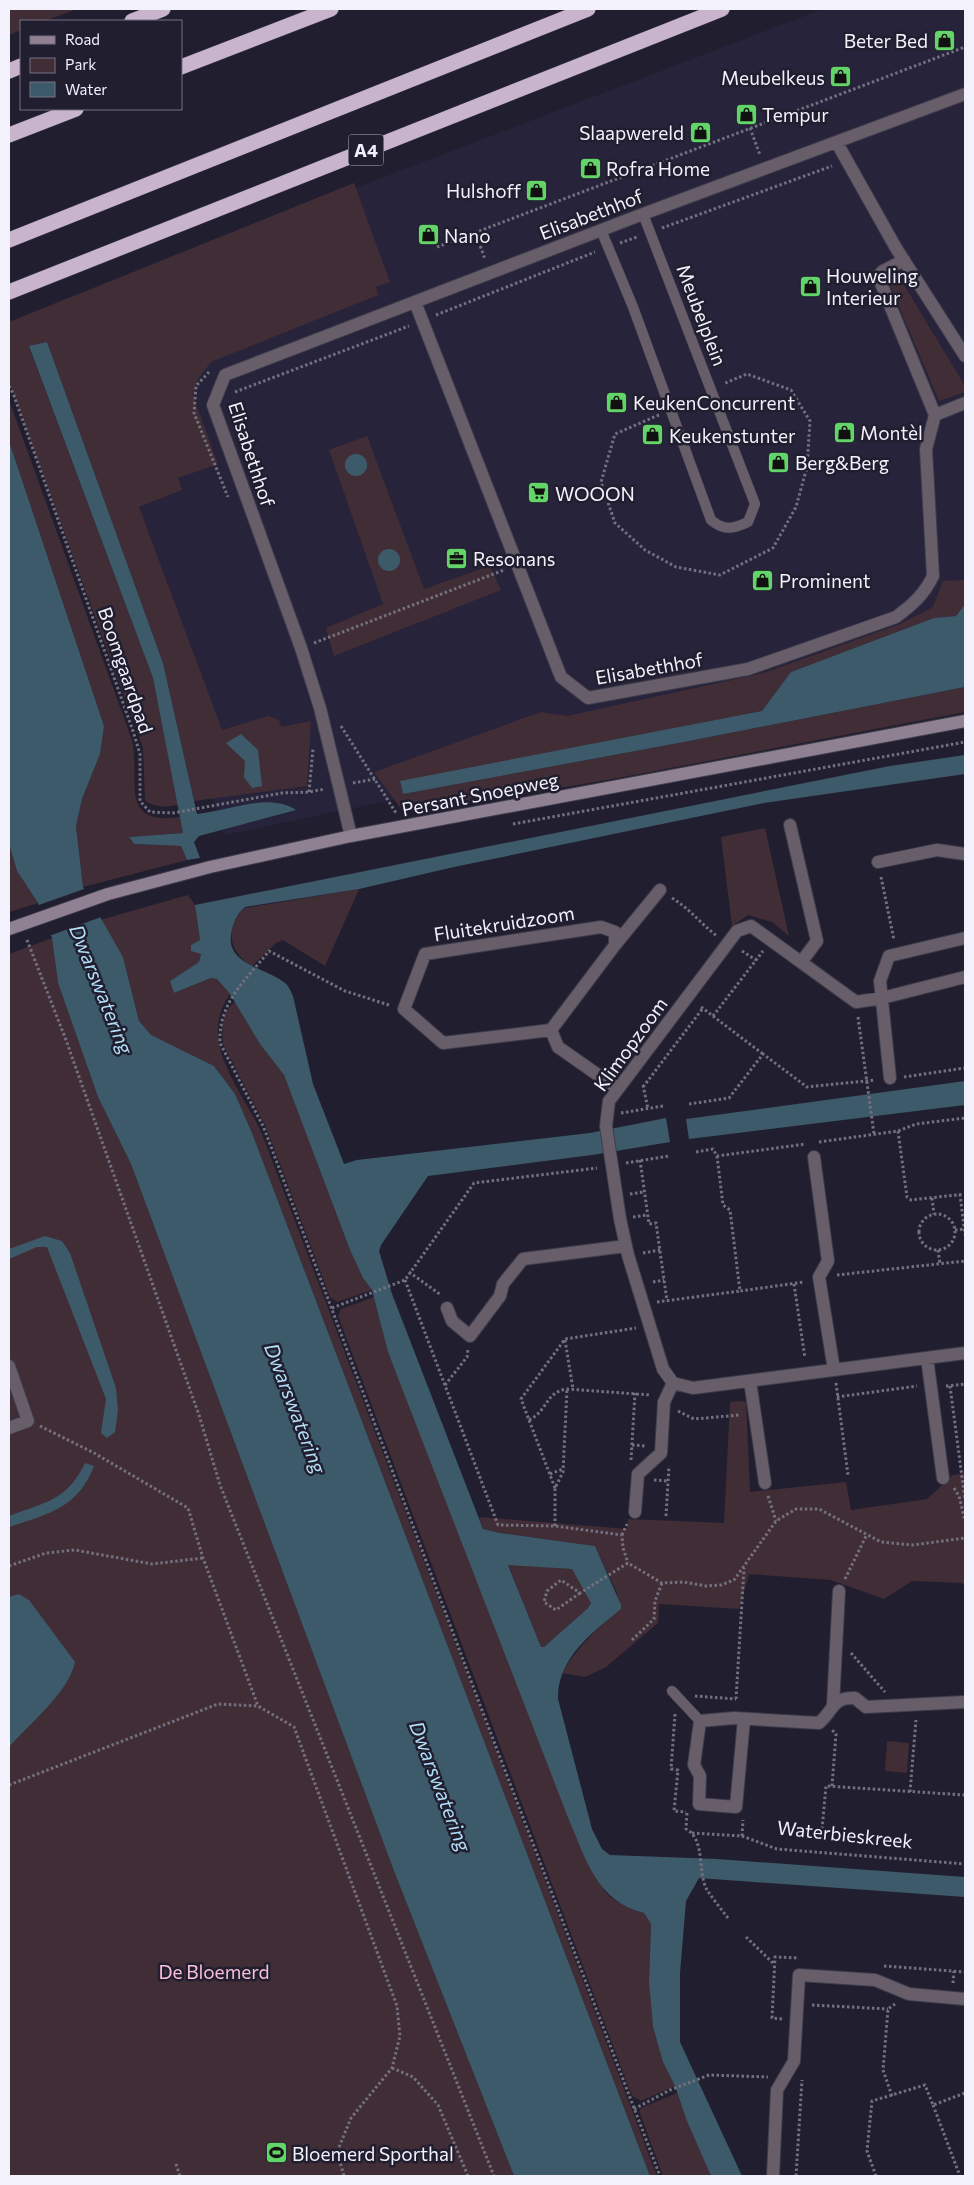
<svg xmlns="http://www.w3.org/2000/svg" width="974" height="2185" font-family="Commissioner,sans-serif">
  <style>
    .built { fill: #27233a }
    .green { fill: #412d36 }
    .water { fill: #3d5a6a; fill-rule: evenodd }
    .pier { fill: #211f2f }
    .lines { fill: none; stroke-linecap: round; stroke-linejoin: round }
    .lane-casing { stroke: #3e3c4c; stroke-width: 11 }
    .street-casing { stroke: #3e3c4c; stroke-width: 14 }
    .secondary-casing { stroke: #3e3c4c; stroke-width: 14 }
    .highway-casing { stroke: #3e3c4c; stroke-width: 16 }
    .path { stroke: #73717f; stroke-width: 3; stroke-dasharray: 2.5 2.5; stroke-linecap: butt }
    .lane { stroke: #675e69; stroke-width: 10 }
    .street { stroke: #675e69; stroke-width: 12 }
    .secondary { stroke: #8f8191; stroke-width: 12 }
    .highway { stroke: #c9b4ce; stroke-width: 15 }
    .labels { text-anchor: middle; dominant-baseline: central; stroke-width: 5; stroke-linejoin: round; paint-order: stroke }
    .shield { fill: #211f2f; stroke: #b3b2be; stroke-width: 1 }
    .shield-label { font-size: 18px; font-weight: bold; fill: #f2f1fc }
    .poi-label { font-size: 19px; fill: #f2f1fc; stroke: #211f2f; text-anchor: start }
    .street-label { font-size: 19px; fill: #f2f1fc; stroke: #211f2f }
    .park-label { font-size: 19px; fill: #f9bfd9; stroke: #211f2f }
    .water-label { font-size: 20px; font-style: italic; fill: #b2dff9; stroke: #211f2f }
  </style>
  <rect width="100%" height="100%" fill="#211f2f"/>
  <path class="built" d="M823,9H965V681L224,835L52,304Z"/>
  <path class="green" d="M9,9H77L45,21H21V30L9,35Z
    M354,183L390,282L376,287L378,295L211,362L198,379L193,396L218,464L178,478L182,490L139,507L222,730L268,716L279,720L281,727L311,721L307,786L194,801L163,663L47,342L29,347L153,678L178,805C164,807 158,808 145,801L143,748L9,381V322Z
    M898,275L965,386V392L939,401L887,278Z
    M9,400L132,740C141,780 117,826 180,817L183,833L129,837L134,844L181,846L187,860L83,887L76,826L82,799L100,754L104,726L9,441Z
    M367,436L424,589L490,566L501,590L334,656L326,628L383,604L329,450Z
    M965,580V604L956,616L934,618L791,672L762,711L400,782L403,794L684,742L965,687V712L618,778L518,795L402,810L374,772L541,712L567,716L764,673L900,624L933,607L943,581Z
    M765,828L789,936L772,922L748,915L732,926L721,837Z
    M9,844L17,871L38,903L9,912Z
    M359,889L325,966L283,940L276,943L252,966C228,952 224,926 245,908Z
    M188,895L195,905L200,940L191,945L201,953L199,962L170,981L174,993L211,978L217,979L230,994C196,1042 242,1089 262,1134L657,2176H650L252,1133L235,1094L214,1066L150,1035L139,1021L123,957L100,920Z
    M52,938L58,983L98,1097L131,1164L394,1871L514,2176H9V954Z
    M235,1001L260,1044L284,1075L350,1250L363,1278L372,1290L337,1302L330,1297L266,1127L223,1044L222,1027L225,1013Z
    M374,1297L388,1352L605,1892C617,1903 628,1909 644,1913L651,1924L649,1982L653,2027L663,2062L675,2086L641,2101L632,2096L338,1316L341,1309Z
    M740,1401L746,1402L750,1492L846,1482L851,1510L927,1499L953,1475L965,1473V1587L962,1583L912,1581L884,1599L831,1580L749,1574L739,1609L659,1604L658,1623L606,1667L585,1677L562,1673C577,1647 598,1628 621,1608L616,1591L595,1546L500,1533L483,1529L479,1517L627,1529L628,1519L724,1523L730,1402Z
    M508,1564L572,1569L591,1602L588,1608L544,1647H541Z
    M887,1741L909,1743L907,1773L885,1771Z
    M677,2093L711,2176H663L639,2111L641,2108Z"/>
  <path class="water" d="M47,342L163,663L197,814C229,811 268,792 296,810L199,836L194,842L200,858L187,860L181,846L134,844L129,837L183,833L153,678L29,346Z
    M9,441L104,726L100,754L82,799L76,826L83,887L123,957L139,1021L151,1035L214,1066L235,1094L252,1133L650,2176H514L394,1871L131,1164L98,1097L58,983L52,938L38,903L17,871L9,844Z
    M345 465a11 11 0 1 1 22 0a11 11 0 1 1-22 0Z
    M378 560a11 11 0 1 1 22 0a11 11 0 1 1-22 0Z
    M965,604V687L684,742L403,794L400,781L762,711L791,672L934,618L956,616Z
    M241,734L258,750L262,786L252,788L244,777L245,761L226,743Z
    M965,755V774L764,803L454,867L359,889L245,907C236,915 233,923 231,934C226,965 268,968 285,983C289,986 291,992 293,996L313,1084L344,1164L357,1160L590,1133L666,1118L670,1142L592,1155L428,1176L381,1245L379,1251L392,1294L483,1529L500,1533L595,1546L621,1605V1609C593,1632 557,1658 558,1699L592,1829L602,1849L610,1855L717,1859L965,1877V1897L699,1878L686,1901L680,1973V2042L742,2176H711L687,2121L675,2086L663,2062L653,2027L649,1982L651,1924L644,1913C597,1902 586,1859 569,1820L388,1352L372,1290L363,1278L350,1250L284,1075L260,1044L230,994L217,979L211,978L174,993L170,981L199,962L201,954L191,951V945L200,940L195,905L890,766ZM508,1565L572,1569L591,1603L588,1608L544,1647H541Z
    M965,1081V1105L689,1139L686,1119Z
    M45,1236L62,1241L70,1253L116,1388L118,1410L115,1432L107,1438L101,1433L106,1399L47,1247H37L9,1259V1249Z
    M85,1463L94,1466C78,1508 48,1514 9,1527V1516C45,1502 67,1501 85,1463Z
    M19,1594L29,1600L75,1662C69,1692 29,1724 9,1747V1597Z"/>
  <path class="pier" d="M87,888L101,917L49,936L36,906Z"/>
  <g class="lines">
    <defs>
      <path id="lane" d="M601,230L633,307L711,520C724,531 733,529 748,522L755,504L643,214
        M672,1691L700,1721"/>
      <path id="street" d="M837,143L896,248L965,356
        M904,260L883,271L879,275L880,281L935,415
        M415,302L561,677L588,698L748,669L896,617C912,605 924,595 933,576L926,449L935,415L965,403
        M790,825L817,941L802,961
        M351,836L320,708L301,648L213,405L225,375L643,214L965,94
        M878,862L937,850L965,854
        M601,927L615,932V945L551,1030L443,1043L404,1009L425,954Z
        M615,945L660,890
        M965,977L882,998L856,1002L751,926L737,931L609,1101L606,1126L620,1219L628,1255L663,1369L673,1383L693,1388L965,1353
        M551,1030L558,1047L618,1089
        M890,1078L880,981L889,956L965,938
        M814,1157L828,1261L819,1277L834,1370
        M447,1308L452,1321L470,1336L500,1296L503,1284L523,1259L626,1246
        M927,1358L943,1478
        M9,1366L28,1421L9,1428
        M750,1381L765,1483
        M635,1512L638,1474L661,1453L664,1402L673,1383
        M833,1705L839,1591
        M744,1719L736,1807L699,1804L700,1776L694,1765L700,1721L734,1718L819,1723C834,1710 832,1697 855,1698L866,1707L965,1702
        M773,2176L777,2090L794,2061L799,1975L875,1980L909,1994L965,1999"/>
      <path id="secondary" d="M9,929L108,894L210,867L351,836L965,721"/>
      <path id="highway" d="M132,21L163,9
        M181,67L331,9
        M9,71L21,66
        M9,135L76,109
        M9,240L588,9
        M9,292L722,9"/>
    </defs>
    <use href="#lane" class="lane-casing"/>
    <use href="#street" class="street-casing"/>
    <use href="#secondary" class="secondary-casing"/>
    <use href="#highway" class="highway-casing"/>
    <path class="path" d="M750,128L760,155
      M662,228L832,166
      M475,232L485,259
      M620,243L637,237
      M437,247L965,47
      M436,315L595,252
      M209,372L196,386L194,413L228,497
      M9,386L13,393L133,731L140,754V801L150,812L173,813L282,793L309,792L325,789
      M235,392L409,326
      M659,415L615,434L601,482L615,523L645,550L676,567L720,575L773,548L796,507L807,467L810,421L791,390L747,374L723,384
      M314,643L504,570
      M341,726L396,813
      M353,783L375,779
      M309,792L313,749
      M513,824L965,742
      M881,877L894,940
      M672,898C689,908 701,924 717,936
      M27,940L66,1040L199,1415L220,1485L494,2176
      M742,951L756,960
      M389,1005L345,991L269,951C245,981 218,1003 220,1043L264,1128L480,1705L660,2176
      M701,1007L763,1054
      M713,1016L763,951
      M858,1017L874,1134
      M904,1077L965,1068
      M643,1085L648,1109
      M643,1087L703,1008
      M689,1104L729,1098L763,1054L807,1087L875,1080
      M621,1113L663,1106
      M898,1131L907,1197L911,1200L965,1194
      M819,1142L898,1131L916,1124L965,1118
      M696,1152L713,1149L717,1156L806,1144
      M717,1156L723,1205L730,1210L740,1291L804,1282
      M640,1160L649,1224L656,1223L667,1301
      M626,1163L669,1156
      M630,1194L644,1192
      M960,1194L965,1235
      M932,1198L934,1214
      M919 1232a18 18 0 1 1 36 0a18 18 0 1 1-36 0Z
      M633,1217L647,1215
      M955,1230L964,1229
      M938,1250L940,1264
      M643,1253L660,1250
      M409,1272L441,1295
      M837,1275L965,1261
      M405,1280L498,1525L555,1526L622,1535L623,1548L628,1563
      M653,1282L664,1280
      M794,1284L805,1358
      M657,1302L740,1291
      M332,1308L405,1280L474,1183L597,1168
      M565,1340L573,1389
      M836,1383L848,1475
      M445,1385L467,1357L468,1349
      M946,1386L965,1384
      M950,1386L965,1500
      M837,1397L917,1386
      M678,1411L694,1419L739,1415
      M529,1420C548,1411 545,1392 567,1389L651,1395
      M40,1426L94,1453L188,1508L203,1558L258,1706
      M632,1445L646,1446
      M631,1460L635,1393
      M550,1474L563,1469
      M654,1480L668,1481
      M555,1488L521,1399L565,1339L636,1328
      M954,1488L959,1496L965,1521
      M768,1496L776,1521
      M666,1516L669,1466
      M555,1526V1488L563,1472L567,1389
      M622,1535L627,1524
      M9,1566L46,1553L75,1550L152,1564L203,1558
      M845,1579L867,1534
      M580,1593L556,1610L544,1602L547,1591L561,1580L580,1593L628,1563L662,1583L684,1582L706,1586L721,1585L734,1580L776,1521L796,1509H819L881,1542L913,1545L965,1538
      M632,1640L654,1619L655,1601L662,1583
      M851,1653L885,1692
      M695,1696L736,1699
      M736,1699L744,1568
      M675,1714L671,1769L678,1770L674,1811L686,1812
      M9,1785L218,1704L258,1706L294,1727L397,2006L400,2036L392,2068L351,2118L337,2152L344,2176
      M832,1786L836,1734L832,1730
      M910,1792L916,1720
      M687,1813L686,1829C706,1840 697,1872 707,1890C713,1899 721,1909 728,1918
      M822,1829L826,1786L965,1795
      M692,1833L742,1836L777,1849L965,1864
      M742,1836L743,1820
      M746,1937L774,1964
      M884,1966L965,1972
      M953,1983L954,1971
      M812,2005L888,2009
      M782,2019L772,2018L775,1957L799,1958
      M392,2068L413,2077L438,2105L468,2176
      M892,2096L883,2070L888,2009L895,2004
      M933,2105L960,2176
      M634,2109L670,2090L709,2075L768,2077
      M176,2164L180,2176
      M796,2176L802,2080
      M876,2176L867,2151L872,2101L925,2085L933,2105L965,2093"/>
    <use href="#lane" class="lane"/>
    <use href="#street" class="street"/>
    <use href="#secondary" class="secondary"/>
    <use href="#highway" class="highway"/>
  </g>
  <defs>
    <symbol id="shop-square" viewBox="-11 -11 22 22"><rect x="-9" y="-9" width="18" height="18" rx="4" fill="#63d468" stroke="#211f2f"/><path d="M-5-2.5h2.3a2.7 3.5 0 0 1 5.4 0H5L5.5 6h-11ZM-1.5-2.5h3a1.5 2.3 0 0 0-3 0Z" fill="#111"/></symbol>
    <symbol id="supermarket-square" viewBox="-11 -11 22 22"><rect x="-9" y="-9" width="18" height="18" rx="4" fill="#63d468" stroke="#211f2f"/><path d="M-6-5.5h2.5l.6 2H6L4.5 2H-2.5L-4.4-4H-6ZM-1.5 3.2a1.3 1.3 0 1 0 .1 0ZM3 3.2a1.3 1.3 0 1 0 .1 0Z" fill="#111"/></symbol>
    <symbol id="office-square" viewBox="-11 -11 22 22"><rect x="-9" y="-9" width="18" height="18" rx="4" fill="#63d468" stroke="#211f2f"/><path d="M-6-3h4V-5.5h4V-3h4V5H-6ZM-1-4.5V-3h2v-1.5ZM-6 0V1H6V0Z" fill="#111"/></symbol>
    <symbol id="stadium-square" viewBox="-11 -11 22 22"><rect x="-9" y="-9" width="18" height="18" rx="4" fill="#63d468" stroke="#211f2f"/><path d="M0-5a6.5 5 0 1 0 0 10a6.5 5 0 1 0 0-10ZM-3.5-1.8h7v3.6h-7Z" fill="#111"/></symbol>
  </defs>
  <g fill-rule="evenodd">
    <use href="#shop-square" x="932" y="28" width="25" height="25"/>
    <use href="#shop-square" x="828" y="64" width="25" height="25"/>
    <use href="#shop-square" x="734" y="102" width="25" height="25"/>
    <use href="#shop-square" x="688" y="120" width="25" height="25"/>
    <use href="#shop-square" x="578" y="156" width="25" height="25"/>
    <use href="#shop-square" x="524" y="178" width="25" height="25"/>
    <use href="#shop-square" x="416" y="222" width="25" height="25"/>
    <use href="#shop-square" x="798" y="274" width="25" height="25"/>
    <use href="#shop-square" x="604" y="390" width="25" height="25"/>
    <use href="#shop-square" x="832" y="420" width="25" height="25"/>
    <use href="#shop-square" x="640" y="422" width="25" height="25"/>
    <use href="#shop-square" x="766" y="450" width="25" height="25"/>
    <use href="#supermarket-square" x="526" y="480" width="25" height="25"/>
    <use href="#office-square" x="444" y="546" width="25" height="25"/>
    <use href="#shop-square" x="750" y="568" width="25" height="25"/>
    <use href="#stadium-square" x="264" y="2140" width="25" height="25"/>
  </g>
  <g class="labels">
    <rect class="shield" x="348.5" y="134.5" width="35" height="31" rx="4"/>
    <g class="shield-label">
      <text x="366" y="150">A4</text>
    </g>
    <g class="poi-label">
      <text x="928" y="40" text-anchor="end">Beter Bed</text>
      <text x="825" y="77" text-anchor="end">Meubelkeus</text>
      <text x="762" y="114">Tempur</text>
      <text x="684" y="132" text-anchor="end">Slaapwereld</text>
      <text x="606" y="168">Rofra Home</text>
      <text x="521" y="190" text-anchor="end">Hulshoff</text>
      <text x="444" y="235">Nano</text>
      <text x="826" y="275">Houweling<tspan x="826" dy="22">Interieur</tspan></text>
      <text x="633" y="402">KeukenConcurrent</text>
      <text x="860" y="432">Montèl</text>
      <text x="669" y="435">Keukenstunter</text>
      <text x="795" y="462">Berg&amp;Berg</text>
      <text x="555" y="493">WOOON</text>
      <text x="473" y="558">Resonans</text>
      <text x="779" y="580">Prominent</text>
      <text x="292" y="2153">Bloemerd Sporthal</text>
    </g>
    <g class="street-label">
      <text transform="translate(591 214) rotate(-21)">Elisabethhof</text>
      <text transform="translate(702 315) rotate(69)">Meubelplein</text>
      <text transform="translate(252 454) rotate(72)">Elisabethhof</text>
      <text transform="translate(649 668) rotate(-10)">Elisabethhof</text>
      <text transform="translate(126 670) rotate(71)">Boomgaardpad</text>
      <text transform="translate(480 794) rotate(-11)">Persant Snoepweg</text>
      <text transform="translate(504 923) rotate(-9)">Fluitekruidzoom</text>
      <text transform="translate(630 1044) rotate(-54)">Klimopzoom</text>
      <text transform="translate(845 1834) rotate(6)">Waterbieskreek</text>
    </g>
    <g class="park-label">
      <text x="214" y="1971">De Bloemerd</text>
    </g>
    <g class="water-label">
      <text transform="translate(102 989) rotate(68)">Dwarswatering</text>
      <text transform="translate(296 1408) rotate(69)">Dwarswatering</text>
      <text transform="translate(441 1786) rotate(69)">Dwarswatering</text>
    </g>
  </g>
  <rect width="974" height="2185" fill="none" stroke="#f2f1fc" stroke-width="20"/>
  <rect x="20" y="20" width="162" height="90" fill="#211f2f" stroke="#757381"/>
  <rect x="30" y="36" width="25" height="8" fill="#8f8191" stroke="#757381"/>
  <text x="65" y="45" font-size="15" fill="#f2f1fc">Road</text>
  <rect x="30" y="58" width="25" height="15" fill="#412d36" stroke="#757381"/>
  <text x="65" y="70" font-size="15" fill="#f2f1fc">Park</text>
  <rect x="30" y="82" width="25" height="15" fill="#3d5a6a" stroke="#757381"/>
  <text x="65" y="95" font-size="15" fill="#f2f1fc">Water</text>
</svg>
